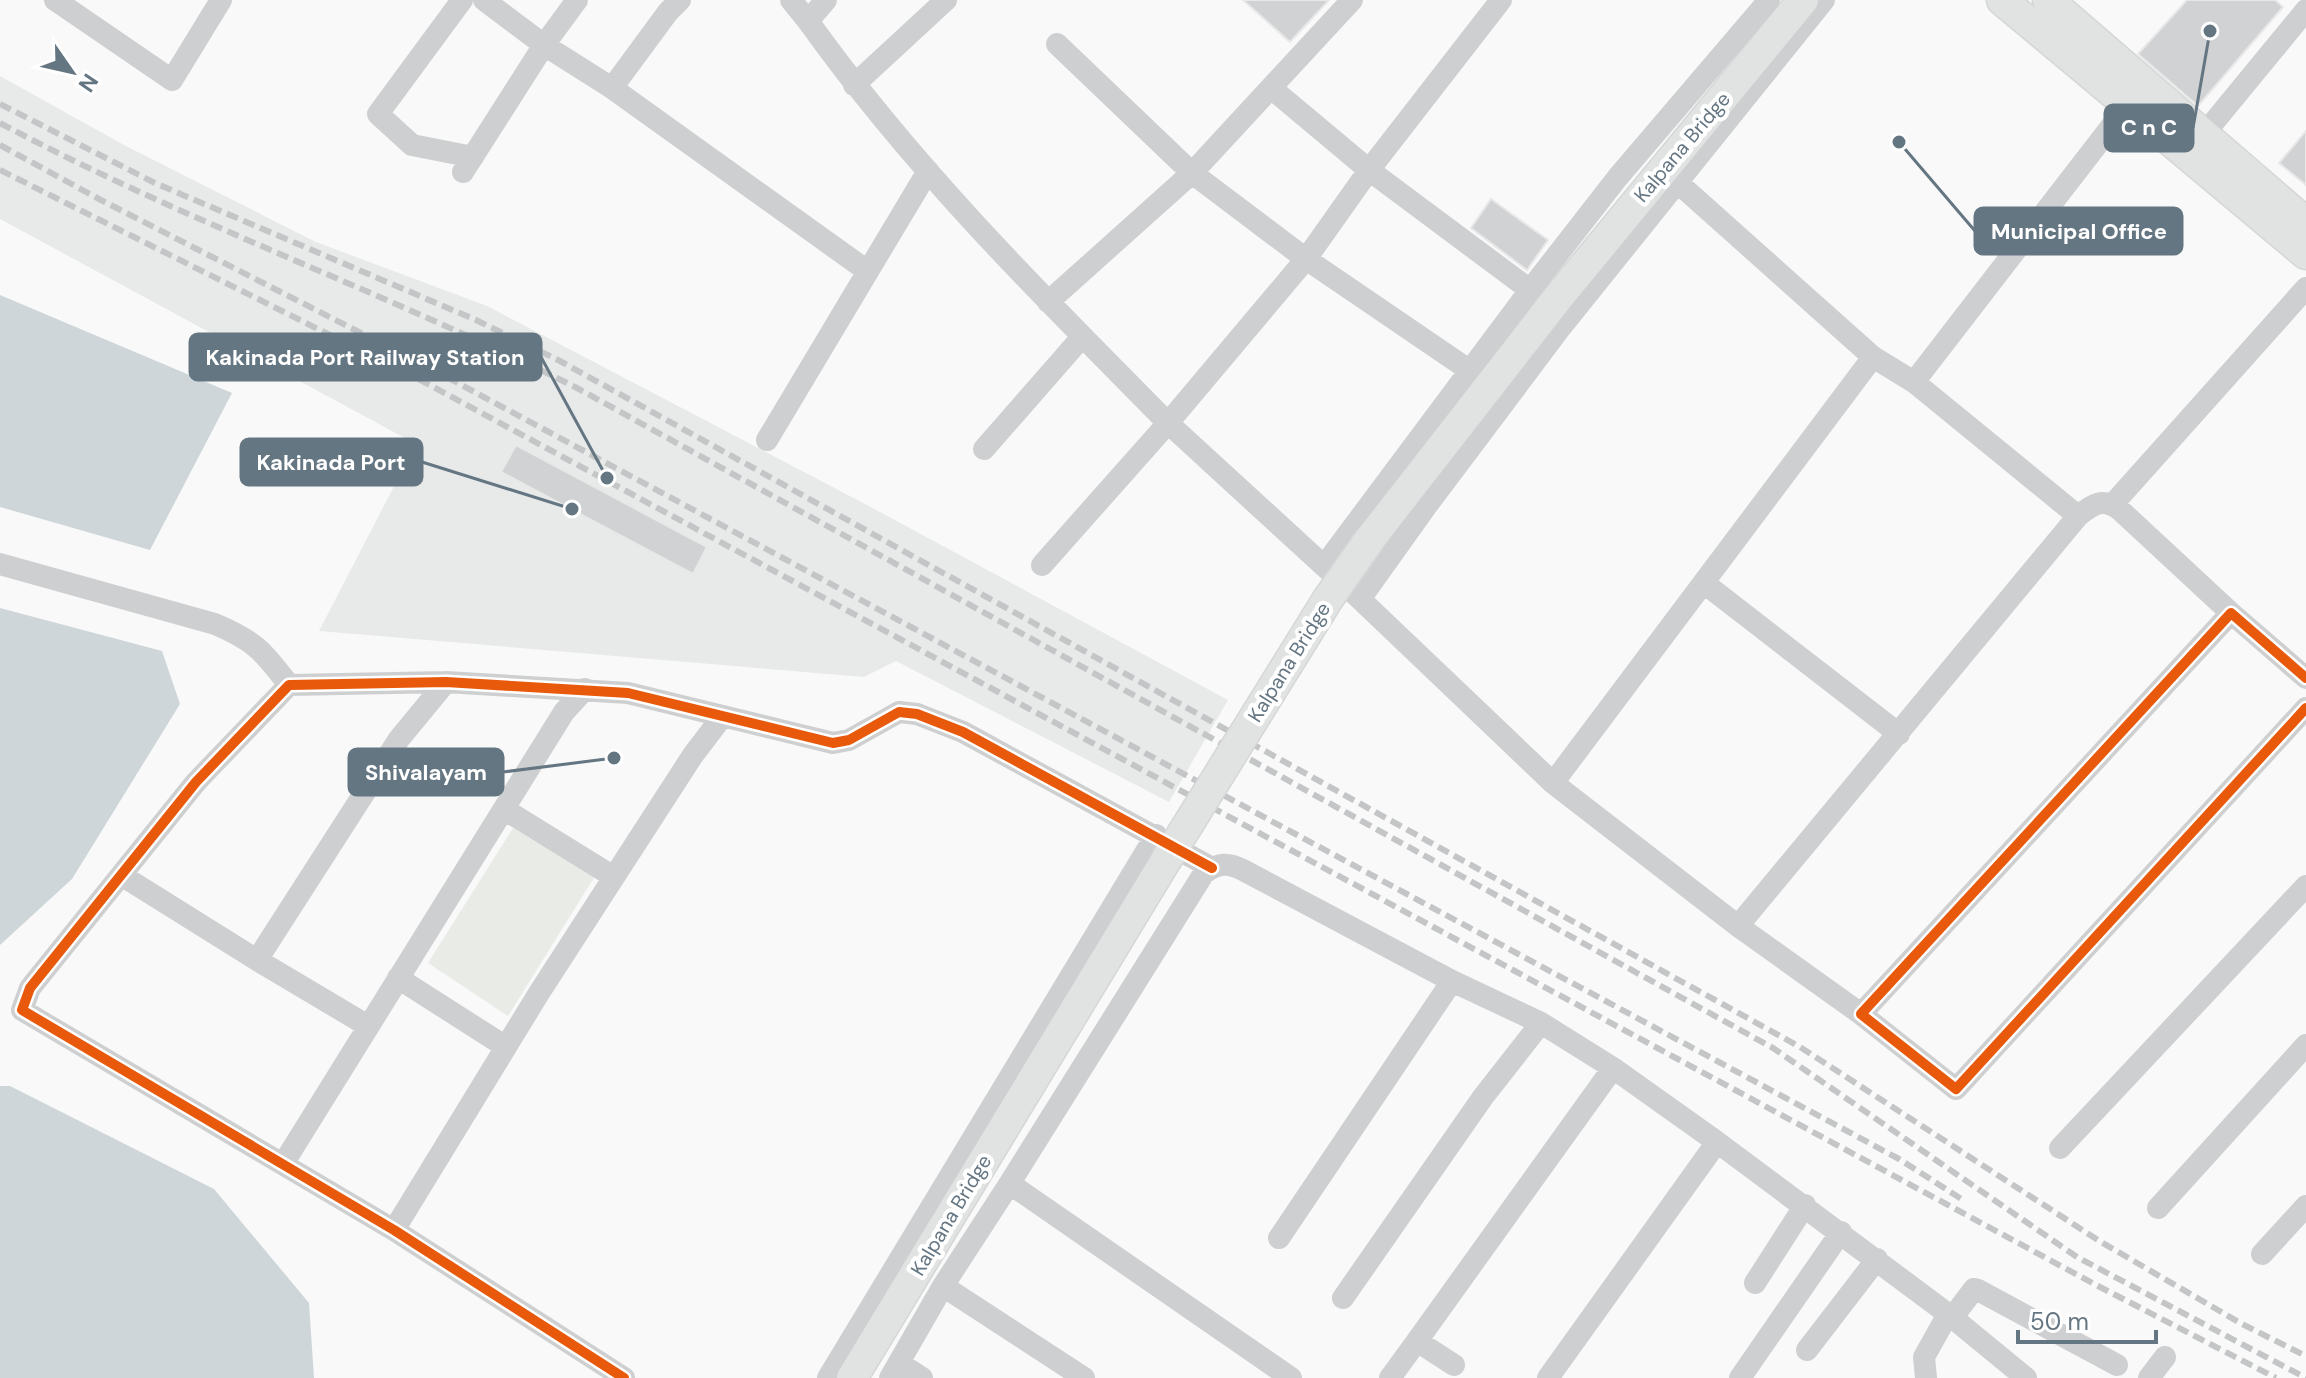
<svg xmlns="http://www.w3.org/2000/svg" width="2306" height="1378" font-family="'DM Sans',sans-serif">
  <style>
    .built { fill: #e8e9e9 }
    .green { fill: #e8ebe6 }
    .water { fill: #ced6d9 }
    .building { fill: #d0d2d3; stroke: #e8e8e8; stroke-width: 2 }
    .lines { fill: none; stroke-linecap: round; stroke-linejoin: round }
    .secondary-casing { stroke: #d5d6d7; stroke-width: 33 }
    .street { stroke: #cecfd0; stroke-width: 22 }
    .secondary { stroke: #e1e2e2; stroke-width: 30 }
    .rail { stroke: #c3c5c6; stroke-width: 6; stroke-dasharray: 12 6; stroke-linecap: butt }
    .secondary-bridge-casing { stroke: #d5d6d7; stroke-width: 33; stroke-linecap: butt }
    .secondary-bridge { stroke: #e1e2e2; stroke-width: 30 }
    .cycleway-casing { stroke: #fff; stroke-width: 15 }
    .cycleway { stroke: #e8590c; stroke-width: 10 }
    .labels { text-anchor: middle; dominant-baseline: central; stroke-width: 8; stroke-linejoin: round; paint-order: stroke }
    .street-label { font-size: 20px; fill: #657683; stroke: #fff }
    .leader { fill: none; stroke: #657683; stroke-width: 3 }
    .callout-dot { fill: #657683; stroke: #fff; stroke-width: 3 }
    .callout { fill: #657683; stroke: #657683; stroke-width: 3 }
    .callout-label { font-size: 22px; text-anchor: middle; font-weight: bold; fill: #fff }
  </style>
  <rect width="100%" height="100%" fill="#f9f9f9"/>
  <path class="built" d="M0,76L124,145L316,242L487,306L867,505L1228,700L1169,802L896,661L864,677L319,631L416,444L0,219Z"/>
  <path class="green" d="M513,828L595,876L508,1016L428,963Z"/>
  <path class="water" d="M0,295L232,393L150,550L0,507Z
    M0,608L162,651L180,704L72,879L0,945Z
    M0,1086H10L214,1189L309,1303L314,1378H0Z"/>
  <path class="building" d="M1243,0H1329L1290,42Z
    M2187,0H2275L2283,7L2198,106L2138,54Z
    M2306,131V185L2279,163Z
    M1491,199L1548,240L1527,270L1471,228Z
    M516,445L707,547L693,574L501,472Z"/>
  <g class="lines">
    <defs>
      <path id="secondary" d="M2002,0L2306,254
        M2048,0L2306,223
        M1370,539L1557,299L1803,0
        M852,1378L1166,860"/>
    </defs>
    <use href="#secondary" class="secondary-casing"/>
    <path class="street" d="M55,0L172,80L221,0
      M462,0L378,114L412,145L473,157
      M577,0L544,45L612,88
      M680,0L668,12L612,88L866,270
      M791,0L808,21
      M826,0L808,21C913,168 1041,295 1168,423L1042,565
      M1352,0L1192,173L1306,259L1469,370
      M1501,0L1369,170L1306,259L1168,423L1360,599L1553,783
      M854,85L946,0
      M1271,88L1369,170L1530,290
      M2195,145L2306,10
      M463,172L544,45L484,0
      M1677,182L1873,357
      M1048,302L1192,173L1057,44
      M1914,382L2127,106
      M767,440L928,171
      M984,449L1082,337
      M2113,504L2306,288
      M0,564L215,624C255,641 263,651 289,685
      M1324,566L1530,290L1618,177L1769,0
      M1704,583L1899,734
      M1360,599L1425,508L1561,327L1824,0
      M2306,678L2231,613L1861,1014L1956,1089L2306,708
      M504,809L614,877
      M121,875L257,960L399,739L446,682
      M1738,926L2078,516C2093,504 2103,497 2120,510L2231,613
      M257,960L368,1026
      M398,978L506,1047
      M1861,1014L1738,926L1553,783L1873,357L1914,382L2078,516
      M2060,1148L2306,886
      M283,1164L564,712L585,689
      M1008,1186L1204,873C1219,863 1227,862 1243,870L1452,981
      M2158,1208L2306,1045
      M394,1230L539,993L693,755L722,717
      M1279,1238L1452,981L1541,1023
      M2262,1254L2306,1206
      M1755,1283L1805,1205
      M943,1286L1008,1186L1016,1188L1291,1378
      M1343,1298L1483,1097L1541,1023L1613,1068
      M1948,1314L2026,1378
      M1952,1318L1974,1289L1978,1290L2117,1365
      M1807,1350L1877,1259
      M899,1363L922,1378
      M1454,1365L1417,1341L1613,1068L1717,1142
      M624,1378L394,1230L22,1010L30,988L196,782L289,685L446,682L628,693L833,743L849,740L899,712L917,714L963,732L1212,868
      M828,1378L1156,835
      M890,1378L943,1286L1084,1378
      M1390,1378L1417,1341
      M1548,1378L1717,1142L1948,1314L1924,1357L1926,1378
      M1740,1378L1841,1232
      M2149,1378L2165,1357"/>
    <use href="#secondary" class="secondary"/>
    <path class="rail" d="M0,104L155,183L476,320L560,361L1800,1047L2101,1242L2242,1324L2306,1356
      M0,123C187,223 388,293 577,388L1773,1048L2077,1257L2306,1378
      M0,145L99,199L443,375L1899,1159L1963,1200
      M0,170L426,383L2098,1286L2276,1378"/>
    <defs>
      <path id="secondary-bridge" d="M1166,860L1328,599L1370,539"/>
    </defs>
    <use href="#secondary-bridge" class="secondary-bridge-casing"/>
    <use href="#secondary-bridge" class="secondary-bridge"/>
    <defs>
      <path id="cycleway" d="M2306,678L2231,613L1861,1014L1956,1089L2306,708
        M624,1378L394,1230L22,1010L30,988L196,782L289,685L446,682L628,693L833,743L849,740L899,712L917,714L963,732L1212,868"/>
    </defs>
    <use href="#cycleway" class="cycleway-casing"/>
    <use href="#cycleway" class="cycleway"/>
  </g>
  <g class="labels">
    <g class="street-label">
      <text transform="translate(1682 147) rotate(-50)">Kalpana Bridge</text>
      <text transform="translate(1289 662) rotate(-58)">Kalpana Bridge</text>
      <text transform="translate(951 1215) rotate(-59)">Kalpana Bridge</text>
    </g>
  </g>
  <path class="leader" d="M2210 31L2193 128M1899 142L1975 231M607 478L541 357M572 509L422 462M614 758L503 772"/>
  <g class="callout-dot">
    <circle cx="2210" cy="31" r="8"/>
    <circle cx="1899" cy="142" r="8"/>
    <circle cx="607" cy="478" r="8"/>
    <circle cx="572" cy="509" r="8"/>
    <circle cx="614" cy="758" r="8"/>
  </g>
  <g class="callout">
    <rect x="2105" y="105" width="88" height="46" rx="8"/>
    <rect x="1975" y="208" width="207" height="46" rx="8"/>
    <rect x="190" y="334" width="351" height="46" rx="8"/>
    <rect x="241" y="439" width="181" height="46" rx="8"/>
    <rect x="349" y="749" width="154" height="46" rx="8"/>
  </g>
  <g class="callout-label">
    <text x="2149" y="135">C n C</text>
    <text x="2079" y="239">Municipal Office</text>
    <text x="365" y="365">Kakinada Port Railway Station</text>
    <text x="331" y="470">Kakinada Port</text>
    <text x="426" y="780">Shivalayam</text>
  </g>
  <g transform="translate(72 72) rotate(124)" stroke="#ffffff" stroke-width="6" paint-order="stroke">
  <path d="M0-6L14 30L0 20L-14 30Z" fill="#657683"/>
  <text y="-12" font-size="22" font-weight="bold" text-anchor="middle" fill="#657683">N</text>
  </g>
  <path d="M2018 1330v12h138v-12" fill="none" stroke="#657683" stroke-width="4"/>
  <text x="2030" y="1330" font-size="24" fill="#657683" stroke="#ffffff" stroke-width="6" paint-order="stroke">50 m</text>
</svg>
